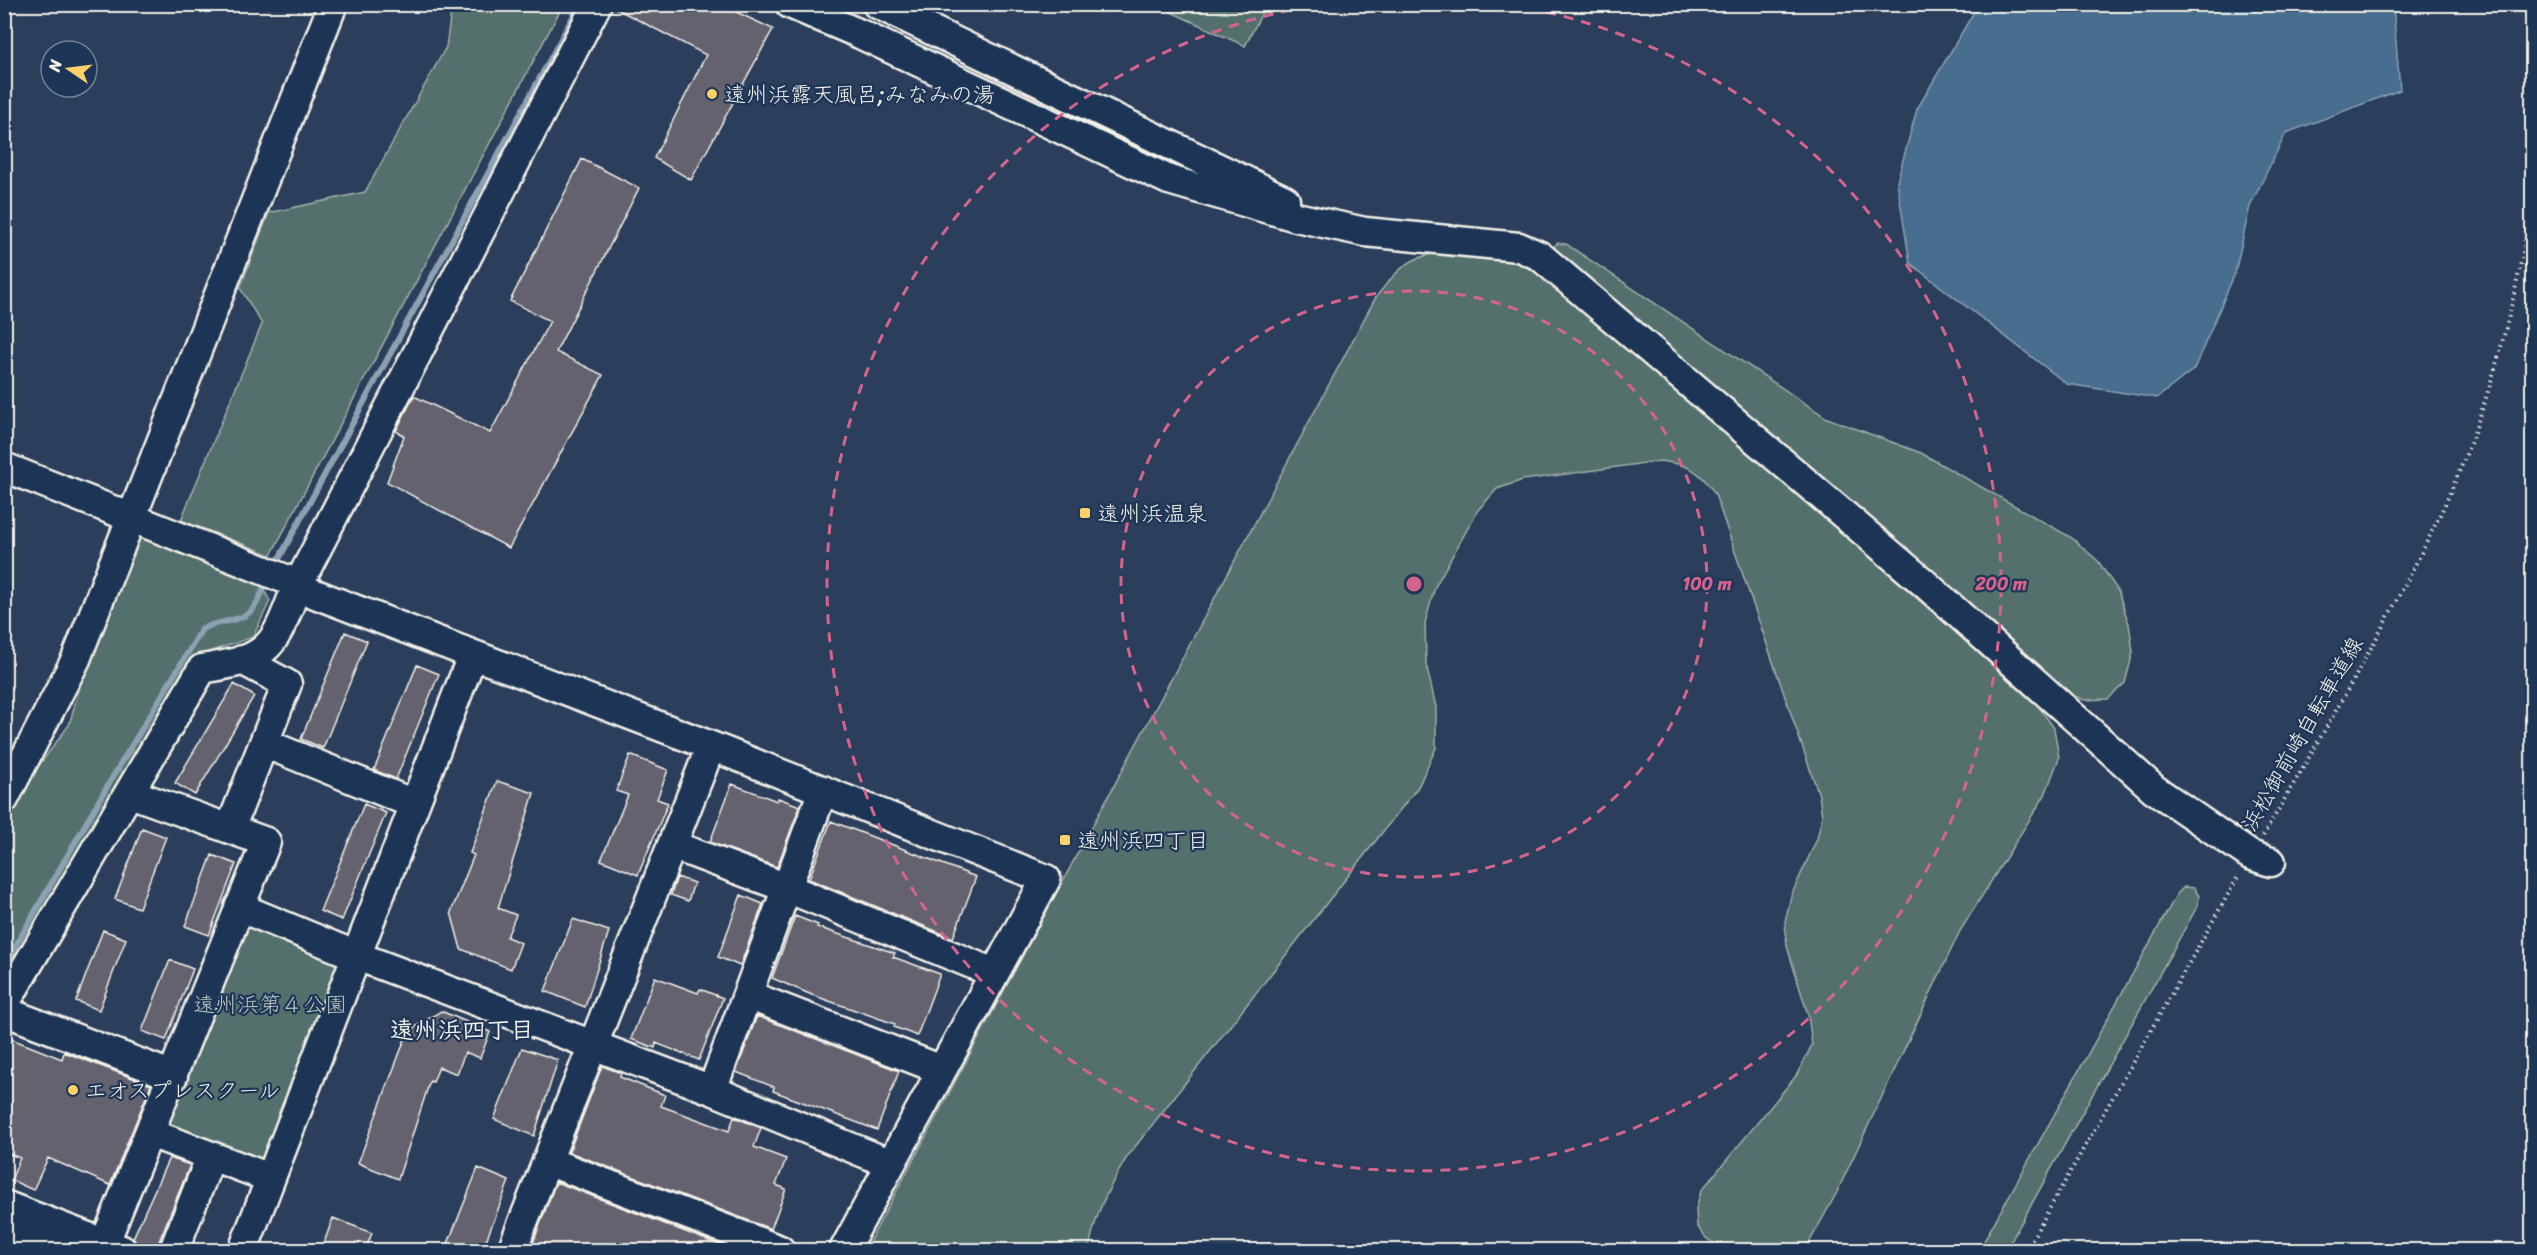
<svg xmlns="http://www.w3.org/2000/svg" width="2537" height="1255" font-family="Sriracha,'Klee One',sans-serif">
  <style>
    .green { fill: #536f6d; stroke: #a4b0aa; stroke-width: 1.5 }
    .water { fill: #466e8e; stroke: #8ca2b2; stroke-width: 1.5 }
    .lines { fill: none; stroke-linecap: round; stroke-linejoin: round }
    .stream { stroke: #8ca2b2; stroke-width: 6 }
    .building { fill: #64626e; stroke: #f4f1e8; stroke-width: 1.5 }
    .minor-casing { stroke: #f4f1e8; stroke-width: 33 }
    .path { stroke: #f4f1e8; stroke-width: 4; stroke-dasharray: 1.5 4.5; stroke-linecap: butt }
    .minor { stroke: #1d3557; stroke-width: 28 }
    .ring { fill: none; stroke: #d4648c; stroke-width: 3; stroke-dasharray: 10 8 }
    .poi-dot { fill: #ffd166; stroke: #1d3557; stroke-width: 2 }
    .labels { text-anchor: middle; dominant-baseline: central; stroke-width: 4.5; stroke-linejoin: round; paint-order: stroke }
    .poi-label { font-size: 22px; fill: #f4f1e8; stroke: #1d3557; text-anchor: start }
    .street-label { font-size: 22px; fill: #f4f1e8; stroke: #1d3557 }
    .park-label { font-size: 22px; fill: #bcc4bd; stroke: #1d3557 }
    .neighbourhood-label { font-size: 24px; font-weight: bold; fill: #f4f1e8; stroke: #1d3557 }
    .centre { fill: #d4648c; stroke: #1d3557; stroke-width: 3 }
    .ring-label { font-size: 18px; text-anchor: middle; font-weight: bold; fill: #d4648c; stroke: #1d3557; stroke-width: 4.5; stroke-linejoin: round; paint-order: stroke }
  </style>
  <rect width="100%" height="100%" fill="#2b3e5c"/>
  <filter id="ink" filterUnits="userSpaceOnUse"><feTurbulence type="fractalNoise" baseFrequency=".0167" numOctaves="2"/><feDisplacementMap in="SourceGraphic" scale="12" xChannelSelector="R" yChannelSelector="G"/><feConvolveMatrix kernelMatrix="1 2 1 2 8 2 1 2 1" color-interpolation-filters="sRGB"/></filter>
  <g filter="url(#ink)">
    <path class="green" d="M452,5H563L271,555L181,520L262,324L240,288L269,213L365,192L446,47Z
      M1156,5H1266L1245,46Z
      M1557,243L1566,244L1827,418L1921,453L2072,538L2098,561L2118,591L2129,624L2133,652L2125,683L2108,699L2084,700L2064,691L1552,249Z
      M1452,250C1499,255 1517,256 1558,283L2036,703L2054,728L2059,758L2045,795L1960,931L1836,1194L1805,1250H1723L1706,1238L1697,1226L1696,1209L1701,1191L1796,1076L1812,1045L1808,1015L1787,946L1785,922L1791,896L1817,839L1822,816L1819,795L1715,494C1700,470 1688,464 1660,461L1523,480L1497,489L1478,510L1435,587L1425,623L1426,664L1436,707V748L1418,787L1127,1157C1109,1187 1094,1215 1089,1250H865L1376,297C1403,263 1409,257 1452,250Z
      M136,536L256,575L270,601L253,637L193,657L5,978V824L32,775L69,725L87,662Z
      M2184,887L2194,888L2199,896L2198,905L2006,1250H1979L2177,894Z
      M254,925L333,957L342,973L267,1161L254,1162L168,1129L165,1121L239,932Z"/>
    <path class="water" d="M1978,5H2393L2400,90L2286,133L2250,206L2235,273L2194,369L2157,398L2067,384L1910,263L1897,182L1917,109Z"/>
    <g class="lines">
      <path class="stream" d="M274,568L580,4
        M4,966L108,785L202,629C217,620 240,623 252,610C259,602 263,589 268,579"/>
    </g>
    <path class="building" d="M613,4H719L773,29L691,180L654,158L706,55L613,7Z
      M582,159L639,188L556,352L603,375L509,548L387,482L404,436L396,431L414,396L490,433L550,321L510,301Z
      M345,632L367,641L323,748L301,739Z
      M417,665L439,674L396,779L374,770Z
      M234,684L254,696L195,795L175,783Z
      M630,755L668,770L657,799L668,803L638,875L601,860L628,795L616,791Z
      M497,781L534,793L498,908L516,915L507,937L521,943L511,969L461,949L451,912L474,855L470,853Z
      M732,784L777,801L778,798L800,806L777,867L710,842Z
      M364,804L386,813L342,920L320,911Z
      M831,821L976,877L953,938L809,879Z
      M142,828L166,837L139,908L115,899Z
      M212,855L236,864L209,935L185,926Z
      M677,877L694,883L688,901L671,895Z
      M741,895L763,904L740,966L718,957Z
      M795,916L818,925L817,927L895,953L893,957L940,974L917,1036L894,1027L895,1024L812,995L772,978Z
      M573,919L609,931L585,1007L545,991Z
      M103,930L126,939L99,1010L76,1001Z
      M170,960L193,969L166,1040L142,1031Z
      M655,977L698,993L700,989L723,998L699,1060L656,1043L655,1048L631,1039Z
      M441,1011L490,1032L480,1058L465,1052L457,1074L439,1067L433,1082L430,1081L398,1179L358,1163L408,1031Z
      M757,1016L899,1071L877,1130L773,1091L774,1087L736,1072Z
      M4,1036L62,1059L64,1052L151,1085L110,1185L48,1158L33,1190L11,1180L20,1158L4,1152Z
      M522,1048L558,1060L534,1136L494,1119Z
      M602,1066L621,1073L620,1077L665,1095L661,1106L729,1131L734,1117L761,1128L754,1147L786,1159L776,1185L786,1189L771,1229L569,1152Z
      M169,1158L190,1165L164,1229L155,1251H153L137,1244L133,1238Z
      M478,1168L509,1181L482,1251H445Z
      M556,1182L735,1251H626L606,1243L603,1251H530Z
      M333,1218L372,1233L365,1251H321Z"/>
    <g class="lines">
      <defs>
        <path id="minor" d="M790,4L860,34L1169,180L1296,217L1365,232L1519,247L1540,256L1923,582L2154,789L2250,855L2271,862
          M877,4L1285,200
          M4,467L288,580L297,587L711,746L1046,879L844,1250
          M264,743L414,804
          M130,793L230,829
          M4,799L76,659L333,4
          M672,845L787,888L994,973
          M239,907L357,956L712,1090L891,1164
          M748,995L942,1070
          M4,1005L202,669C222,665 248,663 264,649C281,635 288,606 297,587L597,4
          M4,1011L173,1076
          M712,1090L823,790
          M150,1133L270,1178
          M547,1161L780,1250
          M4,1205L122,1250
          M4,1232L52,1250
          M102,1250L266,842L230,829L287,684L242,660
          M174,1250L211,1156
          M243,1250L472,656
          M512,1250L711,746"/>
      </defs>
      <use href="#minor" class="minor-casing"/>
      <path class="path" d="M2263,836C2310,756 2357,676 2400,594C2419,558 2438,521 2454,484C2492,395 2516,298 2532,203
        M2026,1250L2239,875"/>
      <use href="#minor" class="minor"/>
    </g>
  </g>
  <g class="ring">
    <circle cx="1414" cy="584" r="293"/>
    <path d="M1511 5A587 587 0 1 1 1317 5"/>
  </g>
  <g class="poi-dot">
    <circle cx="712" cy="94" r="6"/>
    <rect x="1079" y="507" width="12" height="12" rx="3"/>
    <rect x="1059" y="834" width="12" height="12" rx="3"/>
    <circle cx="73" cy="1090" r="6"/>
  </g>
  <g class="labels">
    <g class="poi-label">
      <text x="724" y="94">遠州浜露天風呂;みなみの湯</text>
      <text x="1097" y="513">遠州浜温泉</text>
      <text x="1077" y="840">遠州浜四丁目</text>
      <text x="85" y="1090">エオスプレスクール</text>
    </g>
    <g class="street-label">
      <text transform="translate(2302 734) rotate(-60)">浜松御前崎自転車道線</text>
    </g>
    <g class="park-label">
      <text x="270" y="1004">遠州浜第４公園</text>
    </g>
    <g class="neighbourhood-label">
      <text x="462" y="1030">遠州浜四丁目</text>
    </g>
  </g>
  <circle cx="1414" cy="584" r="9" class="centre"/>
  <g class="ring-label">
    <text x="1707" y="590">100 m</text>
    <text x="2001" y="590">200 m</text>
  </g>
  <rect width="2537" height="1255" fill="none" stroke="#1d3557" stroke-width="24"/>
  <rect x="12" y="12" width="2513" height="1231" fill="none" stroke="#f4f1e8" stroke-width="2" filter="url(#ink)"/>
  <g transform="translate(69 69) rotate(284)"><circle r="28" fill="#1d3557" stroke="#738091" stroke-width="1.5"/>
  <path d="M0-4.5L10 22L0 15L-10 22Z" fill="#ffd166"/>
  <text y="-9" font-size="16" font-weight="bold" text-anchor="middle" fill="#f4f1e8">N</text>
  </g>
</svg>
